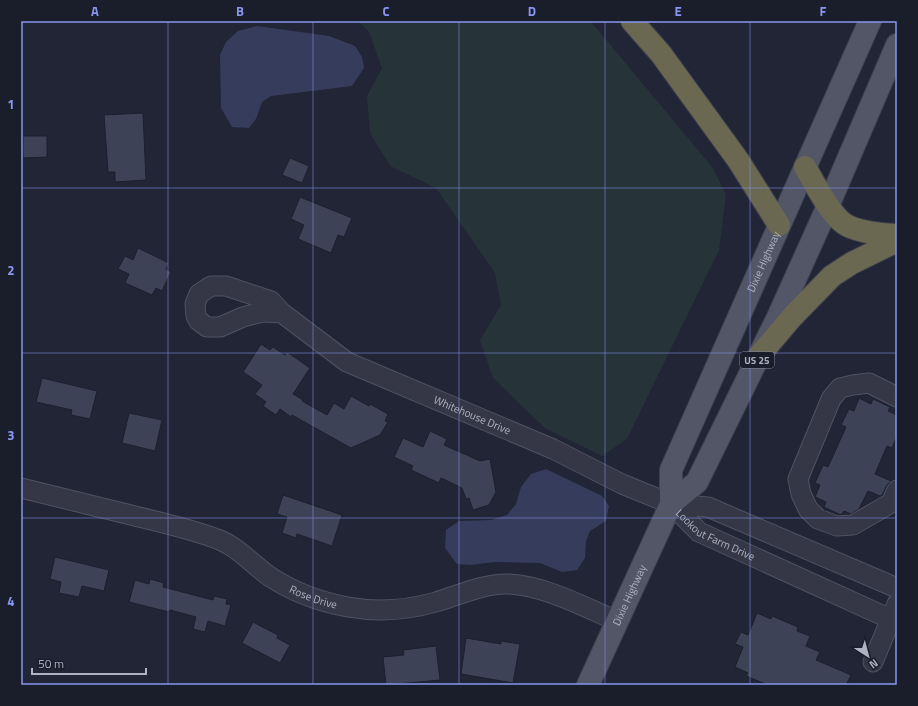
<svg xmlns="http://www.w3.org/2000/svg" width="918" height="706" font-family="'Titillium Web',sans-serif">
  <style>
    .green { fill: #263339 }
    .water { fill: #363c5b }
    .building { fill: #3e4256; stroke: #1c1f2c }
    .lines { fill: none; stroke-linecap: round; stroke-linejoin: round }
    .minor-casing { stroke: #4f5261; stroke-width: 21 }
    .major-casing { stroke: #3e4150; stroke-width: 24 }
    .highway-casing { stroke: #3c3f4d; stroke-width: 24 }
    .minor { stroke: #353746; stroke-width: 19 }
    .major { stroke: #535666; stroke-width: 22 }
    .highway { stroke: #6b6852; stroke-width: 22 }
    .grid { fill: none; stroke: #8896ef; stroke-width: 1; stroke-opacity: 0.55 }
    .labels { text-anchor: middle; dominant-baseline: central; stroke-width: 3; stroke-linejoin: round; paint-order: stroke }
    .shield { fill: #1a1d2a; stroke: #828595; stroke-width: 1 }
    .shield-label { font-size: 10px; font-weight: bold; fill: #afb2c3 }
    .street-label { font-size: 11px; fill: #afb2c3; stroke: #1a1d2a }
    .neatline { fill: none; stroke: #8896ef; stroke-width: 1.5 }
    .grid-label { font-size: 13px; text-anchor: middle; font-weight: bold; fill: #8896ef }
  </style>
  <rect width="100%" height="100%" fill="#222535"/>
  <path class="green" d="M358,21H589L599,31L713,168L726,195L719,250L627,439L602,456L545,428L493,378L480,340L501,305L495,273L436,188L390,166L370,133L367,96L382,68L369,32Z"/>
  <path class="water" d="M257,26L329,36L355,46L362,57L364,68L352,86L271,96L262,102L256,119L249,128L232,127L221,108L220,55L226,42L238,31Z
    M546,469L602,496L609,506L606,521L590,531L586,541L585,558L577,570L562,572L540,563L495,562L470,565L457,564L445,548L446,530L459,521L491,520L507,515L516,504L521,487L531,474Z"/>
  <path class="building" d="M143,113L146,180L115,182V172H108L104,115Z
    M23,136H47V157L23,158Z
    M290,158L309,166L302,183L282,175Z
    M300,197L352,218L344,237L338,235L331,253L298,239L304,225L291,219Z
    M138,248L169,263L166,269L171,272L162,291L156,288L152,295L125,283L129,274L118,269L125,256L133,260Z
    M261,344L270,350L273,347L285,355L287,352L310,368L293,394L303,400L302,401L327,415L334,403L344,409L351,396L369,406L370,404L388,414L385,421L388,422L380,435L351,448L292,415L291,417L280,409L276,415L263,406L266,402L255,394L262,385L243,372Z
    M42,378L97,391L90,419L71,415L72,410L36,402Z
    M859,398L871,404L873,399L890,407L888,411L897,415V436L892,448L887,446L875,474L891,481L887,485L882,495L880,496L868,491L859,509L851,514L844,511L841,515L824,507L826,502L815,497L820,485L815,483L823,465L828,467L846,427L841,425L849,409L854,411Z
    M129,413L162,420L155,451L122,443Z
    M430,431L447,439L444,445L480,461L490,459L496,492L489,505L473,510L469,498L466,499L462,488L441,478L439,483L411,470L413,466L394,457L403,438L423,447Z
    M283,495L342,515L332,546L297,534L296,538L282,533L287,517L277,514Z
    M55,557L109,570L104,591L82,586L79,597L59,593L61,582L50,579Z
    M150,579L164,583L163,587L213,600L214,596L227,599L226,604L231,605L225,626L208,621L205,632L193,629L196,617L170,610L169,612L129,602L135,580L149,584Z
    M757,613L771,619L772,616L798,627L797,631L810,636L806,646L820,652L816,660L851,675L846,685H768L746,676L748,673L735,667L743,647L735,644L741,632L748,635Z
    M253,622L278,635L277,638L290,645L280,663L242,643Z
    M466,638L501,644V641L520,644L513,683L461,674Z
    M436,646L440,680L386,685L383,657L404,655L403,650Z"/>
  <g class="lines">
    <defs>
      <g id="minor">
        <path id="s1" d="M282,313L262,312L243,317L220,327H207L199,321L196,316L195,304L199,294L211,286H226L271,301L282,313L347,362L553,449L622,484L671,504L708,507L897,588"/>
        <path d="M897,397L869,383L853,385L840,388L831,399L798,479L801,494L808,509L818,519L837,526L853,525L891,503L897,490"/>
        <path id="s2" d="M21,488C59,497 97,507 135,516C163,523 191,529 217,539C237,546 252,564 269,576C293,592 320,602 348,607C376,612 408,610 436,602C459,595 485,583 509,584C546,586 584,607 617,621"/>
        <path id="s3" d="M671,504L699,532L897,622"/>
        <path d="M873,662L897,604"/>
      </g>
      <g id="major">
        <path id="s4" d="M671,504V470L870,21"/>
        <path id="s5" d="M588,685L671,504L697,482L779,315L828,206L897,45"/>
      </g>
      <path id="highway" d="M632,21L661,54L738,160L779,225
        M805,167C815,183 831,218 848,226C863,233 882,234 897,235
        M759,356L793,316L832,276L852,263L897,241"/>
    </defs>
    <use href="#minor" class="minor-casing"/>
    <use href="#major" class="major-casing"/>
    <use href="#highway" class="highway-casing"/>
    <use href="#minor" class="minor"/>
    <use href="#major" class="major"/>
    <use href="#highway" class="highway"/>
  </g>
  <path class="grid" d="M168,21V685M313,21V685M459,21V685M605,21V685M750,21V685M21,188H897M21,353H897M21,518H897"/>
  <g class="labels">
    <rect class="shield" x="740" y="352" width="34" height="16" rx="3"/>
    <g class="shield-label">
      <text x="757" y="360">US 25</text>
    </g>
    <g class="street-label">
      <text stroke="none"><textPath href="#s4" startOffset="262">Dixie Highway</textPath></text>
      <text stroke="none"><textPath href="#s1" startOffset="427">Whitehouse Drive</textPath></text>
      <text stroke="none"><textPath href="#s3" startOffset="55">Lookout Farm Drive</textPath></text>
      <text stroke="none"><textPath href="#s5" startOffset="99">Dixie Highway</textPath></text>
      <text stroke="none"><textPath href="#s2" startOffset="316">Rose Drive</textPath></text>
    </g>
  </g>
  <rect width="918" height="706" fill="none" stroke="#1a1d2a" stroke-width="44"/>
  <g transform="translate(868 656) rotate(144)" stroke="#1a1d2a" stroke-width="3" paint-order="stroke">
  <path d="M0-3L7 15L0 10L-7 15Z" fill="#afb2c3"/>
  <text y="-6" font-size="11" font-weight="bold" text-anchor="middle" fill="#afb2c3">N</text>
  </g>
  <path d="M32 668v6h114v-6" fill="none" stroke="#afb2c3" stroke-width="2"/>
  <text x="38" y="668" font-size="12" fill="#afb2c3" stroke="#1a1d2a" stroke-width="3" paint-order="stroke">50 m</text>
  <rect x="22" y="22" width="874" height="662" class="neatline"/>
  <g class="grid-label">
    <text x="95" y="16">A</text>
    <text x="240" y="16">B</text>
    <text x="386" y="16">C</text>
    <text x="532" y="16">D</text>
    <text x="678" y="16">E</text>
    <text x="823" y="16">F</text>
    <text x="11" y="109">1</text>
    <text x="11" y="275">2</text>
    <text x="11" y="440">3</text>
    <text x="11" y="606">4</text>
  </g>
</svg>
